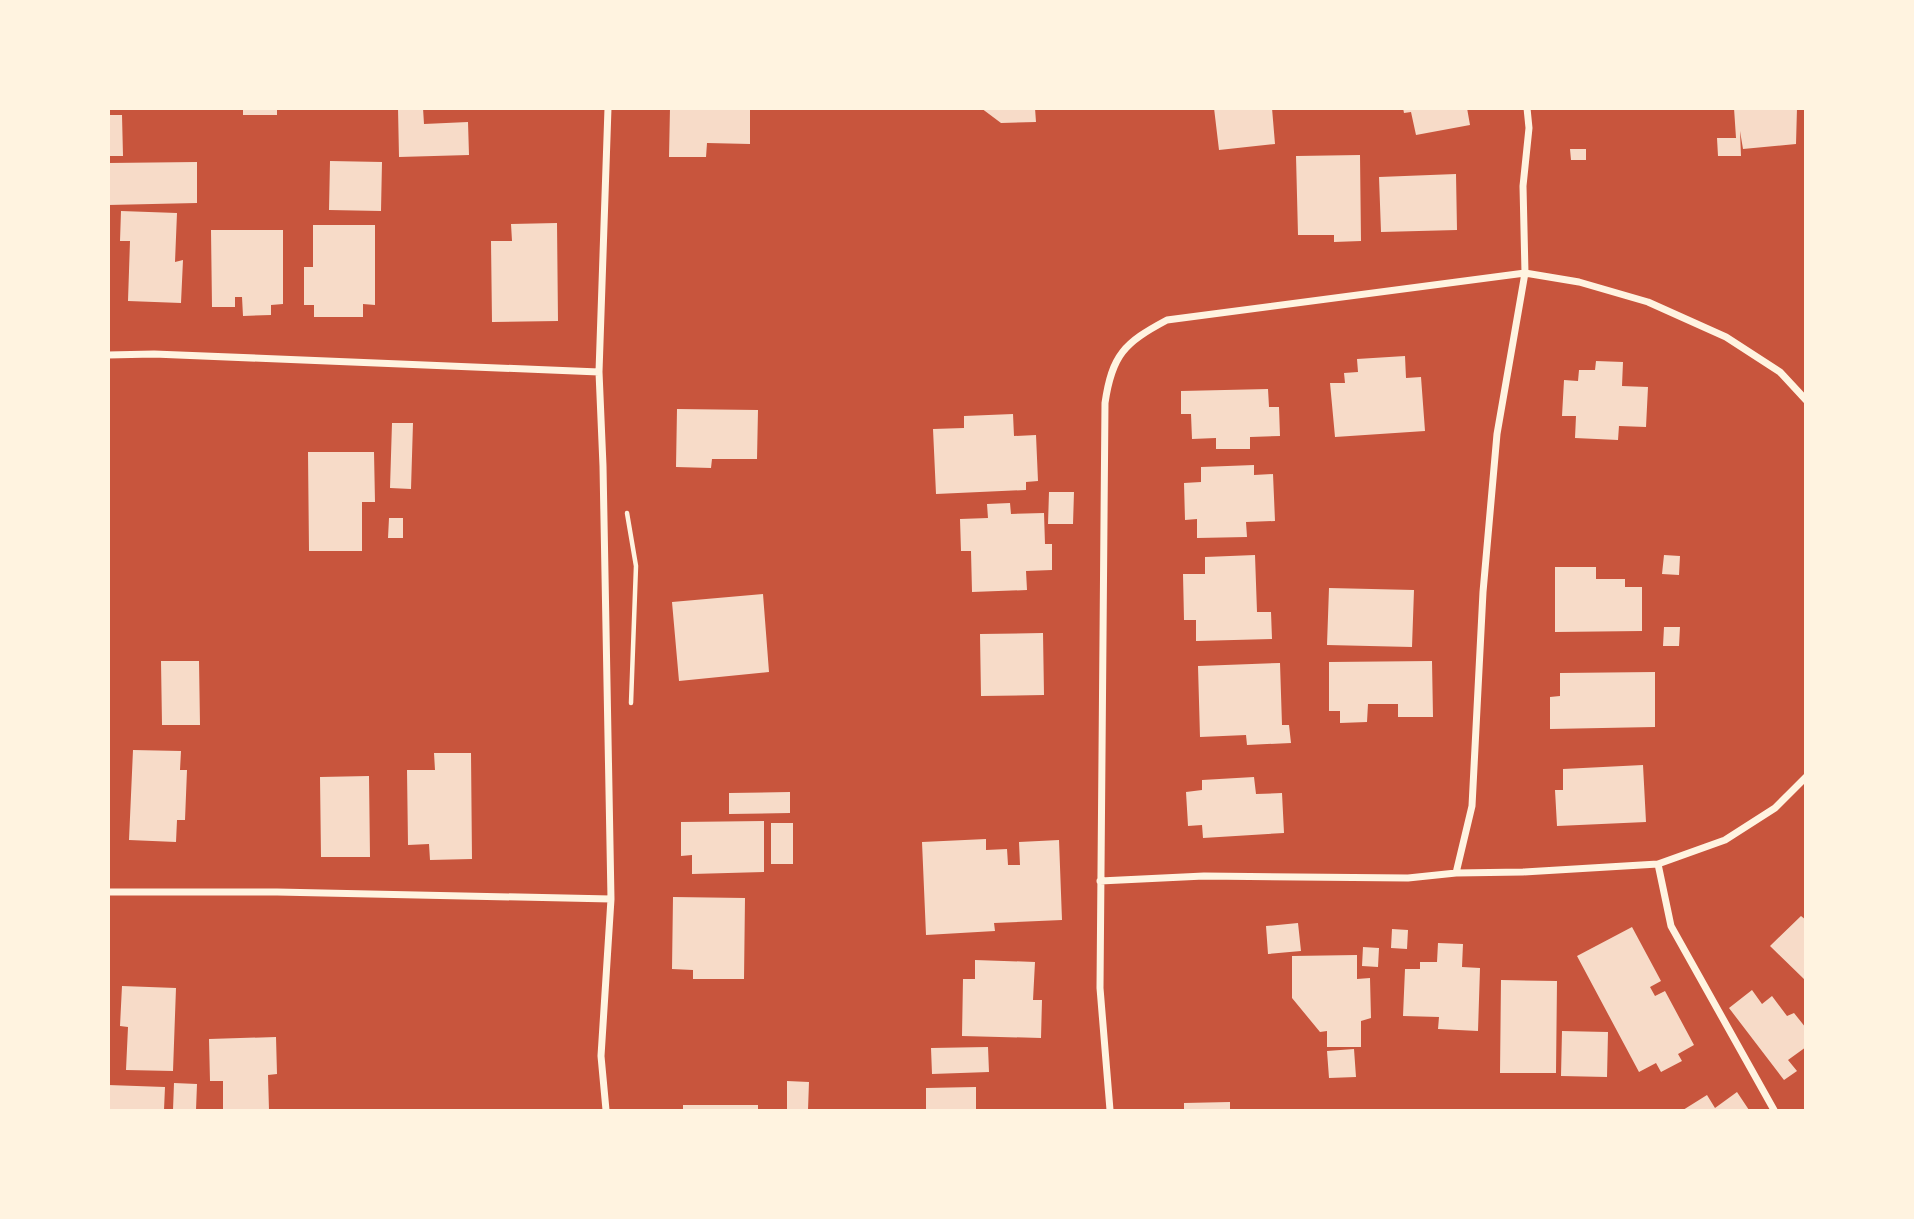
<svg xmlns="http://www.w3.org/2000/svg" width="1914" height="1219" font-family="Raleway,sans-serif">
  <style>
    .building { fill: #f7dbc8 }
    .lines { fill: none; stroke-linecap: round; stroke-linejoin: round }
    .path { stroke: #fff3e0; stroke-width: 4.5 }
    .minor { stroke: #fff3e0; stroke-width: 7 }
  </style>
  <rect width="100%" height="100%" fill="#c8553d"/>
  <path class="building" d="M243,108H277V115H243Z
    M398,108H423L424,124L468,122L469,155L399,157Z
    M670,108H750V144L707,143L706,157H669Z
    M981,108H1035L1036,122L1001,123Z
    M1214,108H1272L1275,144L1219,150Z
    M1403,108H1467L1470,125L1416,135L1411,112L1404,113Z
    M1734,108H1797L1796,144L1743,149L1740,131L1741,156H1718L1717,138H1736Z
    M108,115H122L123,156H108Z
    M1570,149H1586V160H1571Z
    M1360,155L1361,241L1334,242V235H1298L1296,156Z
    M330,161L382,162L381,211L329,210Z
    M197,162V203L108,205V163Z
    M1456,174L1457,230L1381,232L1379,177Z
    M121,211L177,213L175,262L183,260L181,303L128,301L130,241H120Z
    M557,223L558,321L492,322L491,241H512L511,224Z
    M313,225H375V305L363,304V317H314V305H304V267H313Z
    M211,230H283V304L271,305V315L243,316L242,297H235V307H212Z
    M1405,356L1406,378L1421,377L1425,431L1335,437L1330,383H1345L1344,373L1358,372L1357,359Z
    M1596,361L1623,362L1622,386L1648,387L1646,427L1619,426L1618,440L1575,438L1576,416H1562L1564,380L1578,381L1579,370H1595Z
    M1268,389L1269,407H1279L1280,436L1250,437V449H1216V438L1192,439L1191,414H1181V391Z
    M677,409L758,410L757,459H712L711,468L676,467Z
    M1013,414L1014,436L1036,435L1038,481L1026,482V490L936,494L933,429L964,428V416Z
    M392,423H413L411,489L390,488Z
    M308,452H374L375,502H362V551H309Z
    M1254,465V475L1273,474L1275,521L1246,522L1247,537L1197,538V519L1185,520L1184,483L1201,482V467Z
    M1049,492H1074L1073,524H1048Z
    M1010,503L1011,514L1044,513L1045,544H1052V570L1026,571L1027,590L972,592L971,551H961L960,519L988,518L987,504Z
    M389,518H403V538H388Z
    M1255,555L1257,612H1271L1272,639L1196,641V620H1184L1183,574H1205V557Z
    M1664,555L1680,556L1679,575L1662,574Z
    M1555,567H1596V579H1625V587H1642V631L1555,632Z
    M1329,588L1414,590L1412,647L1327,645Z
    M763,594L769,672L679,681L672,602Z
    M1664,627H1680L1679,646H1663Z
    M1043,633L1044,695L981,696L980,634Z
    M161,661H199L200,725H162Z
    M1432,661L1433,717H1398V704H1368L1367,722L1340,723V711H1329V662Z
    M1280,663L1282,725H1289L1291,743L1247,745L1246,735L1200,737L1198,666Z
    M1655,672V727L1550,729V697L1560,696V673Z
    M133,750L181,751L180,770H187L185,820H177L176,842L129,840Z
    M434,753H471L472,859L430,860L429,844L408,845L407,770H435Z
    M1643,765L1646,822L1557,826L1555,790H1563V769Z
    M369,776L370,857H321L320,777Z
    M1254,777L1256,794L1282,793L1284,833L1203,838L1202,825L1188,826L1186,792L1202,790V780Z
    M790,792V813L729,814V793Z
    M764,821V872L692,874V855L681,856V822Z
    M771,823H793V864H771Z
    M986,839V850L1007,849L1008,865H1020L1019,842L1059,840L1062,920L994,923L995,931L926,935L922,842Z
    M673,897L745,898L744,979H693V970L672,969Z
    M1801,916L1806,920V981L1770,946Z
    M1298,923L1301,951L1268,954L1266,926Z
    M1632,927L1661,981L1650,987L1655,996L1665,991L1694,1045L1678,1054L1682,1061L1661,1072L1656,1063L1639,1072L1577,956Z
    M1392,929L1408,930L1407,949L1391,948Z
    M1438,943L1463,944L1462,967L1480,968L1478,1031L1438,1029L1439,1017L1403,1016L1405,969H1420V962H1437Z
    M1363,947L1379,948L1378,967L1362,966Z
    M1357,955V979L1370,978L1371,1018L1361,1021V1047H1327V1031L1320,1032L1292,998V956Z
    M975,960L1035,962L1033,1000H1042L1041,1038L962,1036L963,979H975Z
    M1501,980L1557,981L1556,1073H1500Z
    M122,986L176,988L173,1071L126,1070L128,1027L120,1026Z
    M1752,990L1762,1004L1772,996L1787,1016L1794,1013L1806,1028V1047L1788,1060L1797,1071L1784,1080L1729,1008Z
    M1562,1031L1608,1032L1607,1077L1561,1076Z
    M276,1037L277,1074L268,1075L269,1110H223V1081H210L209,1039Z
    M988,1047L989,1072L932,1074L931,1048Z
    M1354,1049L1356,1077L1329,1078L1327,1051Z
    M787,1081L809,1082L808,1110H787Z
    M174,1083L197,1084L196,1110H173Z
    M108,1085L165,1087L164,1110H108Z
    M976,1087V1110H926V1088Z
    M1737,1092L1749,1110H1683L1707,1095L1715,1108Z
    M1230,1102V1110H1184V1103Z
    M683,1105H758V1110H683Z"/>
  <g class="lines">
    <path class="path" d="M627,513L636,566L631,703"/>
    <path class="minor" d="M108,355L154,354L599,372
      M1658,864L1671,926L1774,1110
      M1456,873L1472,806L1483,592L1497,434L1525,273L1523,186L1529,128L1527,108
      M1100,881L1204,876L1408,878L1456,873L1523,872L1658,864L1725,840L1775,808L1806,777
      M108,892H277L611,899
      M606,1110L601,1056L611,899L603,466L599,372L608,108
      M1110,1110L1100,988L1105,403C1112,355 1124,343 1167,320L1525,273L1579,282L1648,302L1726,337L1780,372L1806,400"/>
  </g>
  <rect width="1914" height="1219" fill="none" stroke="#fff3e0" stroke-width="220"/>
</svg>
